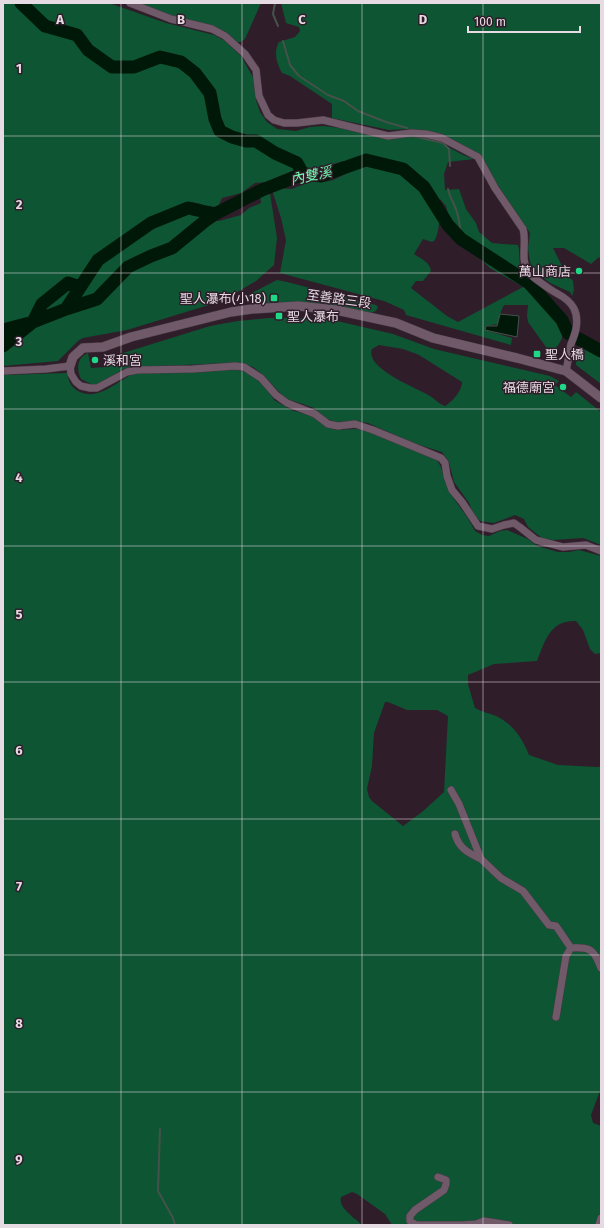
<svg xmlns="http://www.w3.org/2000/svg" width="604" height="1228" font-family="'Fira Sans','Noto Sans TC',sans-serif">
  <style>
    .green { fill: #0d5533; fill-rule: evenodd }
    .water { fill: #001808; stroke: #45524a }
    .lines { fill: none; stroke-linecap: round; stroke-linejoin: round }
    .stream { stroke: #45524a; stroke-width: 2 }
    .river { stroke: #001808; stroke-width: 13 }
    .minor-casing { stroke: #483a45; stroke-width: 8 }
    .tertiary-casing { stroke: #483a45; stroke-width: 10 }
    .minor { stroke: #705a6a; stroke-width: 7 }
    .tertiary { stroke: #705a6a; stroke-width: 9 }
    .grid { fill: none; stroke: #e6dae3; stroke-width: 1; stroke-opacity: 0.55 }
    .poi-dot { fill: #1fd887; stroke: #2f1d2a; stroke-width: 1.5 }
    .labels { text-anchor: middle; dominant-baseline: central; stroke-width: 3; stroke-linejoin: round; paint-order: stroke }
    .poi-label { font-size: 13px; fill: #e6dae3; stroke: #2f1d2a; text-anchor: end }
    .street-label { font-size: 13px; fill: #e6dae3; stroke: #2f1d2a }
    .water-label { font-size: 14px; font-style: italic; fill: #72f5ad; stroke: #2f1d2a }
    .grid-label { font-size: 13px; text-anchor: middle; font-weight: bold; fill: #e6dae3; stroke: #2f1d2a; stroke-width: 3; stroke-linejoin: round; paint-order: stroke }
  </style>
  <rect width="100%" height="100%" fill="#2f1d2a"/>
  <path class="green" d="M3,3H109L166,23L214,35L225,41L241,56L254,79L256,100L260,112L267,122L277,129L296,131L310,127L323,126L356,130L389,139L404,136L419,137L441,143L463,155L474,159L448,162L444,174L445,190L459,189L466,209L476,223L479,232L492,243L518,245L519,250L520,267L524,279L534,290L562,327C565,339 558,345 551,354L528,322L527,316L528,305H504L500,314L498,324L485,326V330L512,338L511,345L406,315L404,310L384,301L280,273L286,240L281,218L272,190L277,188L292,189L313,180C329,185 337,178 351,171L343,161L314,170L304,166L275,178L269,182L255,183L241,193L222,198L218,207L203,206L201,204L191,202L188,204V208L202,218L211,221H219L241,215L249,208L261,203L260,194L270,193L277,238L274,265L256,281L222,301L127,330L83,338L79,340L58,361L3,366ZM440,199L446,206L453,232L459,239L490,268L523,287L458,322L447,316L411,288L416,281H423L431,271C430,262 421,259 414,254L423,239L432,242L435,240C437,235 439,229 439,223C438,214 432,206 440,199Z
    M136,3H261L245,39L240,42H236L220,29L172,17Z
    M281,3H601V260L599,257L591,264L564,248H553L565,272L573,281L574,290L572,296L570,292L550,283L538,274L531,265L529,256L528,248L530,233L479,157L441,134L411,129L389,130L332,118V104L290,76L282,73C277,64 273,52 279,42L295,37L300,31L299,27L286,23Z
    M277,280L287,282L376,305L378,307L376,311L369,314L328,305L284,302L263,303L244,297Z
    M268,318H305L337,321L393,334L434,349L550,376L559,381L555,385L571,397L576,392L601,412V545L583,538L553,540L542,538L528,527L524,519L515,515L494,523L480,521L473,513L469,503L454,482L449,462L442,452L413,443L368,423L355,421L337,422L326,419L314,408L285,398L262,374L253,367L242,363H222L208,364L132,367L123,369L98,385H93L81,379C76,368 77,358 88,353L91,368L106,367L107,358L210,326L238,321ZM379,345L403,349L419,355L462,382C462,391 452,402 445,406C439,404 435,399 430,396C417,388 364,368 372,349Z
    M581,343H584L601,355V384L576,365V353Z
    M234,369L248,373L267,388L274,400L291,410L312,416L327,427L336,430L355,429L365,430L437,460L441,467L445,482L452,496L467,517L475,531L482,535L489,536L500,531L507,530L528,539L537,546L558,552H569L579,550L601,556V653L595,654L590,649L583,630L576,621C550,620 545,641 537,661L494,664L468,675V684L475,708C482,712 489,713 496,716C513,724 522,738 529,755L558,765L598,767L601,766V1088L591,1115L593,1123L601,1126V1225H392L385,1214L357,1194L352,1192L341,1197C338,1208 354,1217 362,1225H3V375L67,373C69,382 71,388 80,392C100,401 119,379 137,372ZM385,702H388L407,710H437L448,716L444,792L422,812L403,826L372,801L369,797L367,789L372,766L374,733Z"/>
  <path class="water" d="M500,314L519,316L517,337L485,330L486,326H497Z"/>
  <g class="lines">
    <path class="stream" d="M275,3L273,14L278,26
      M283,41L290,65L299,76L328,95L344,101L358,111L386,122L407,128
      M413,136L443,143L449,149L450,166
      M448,189C450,198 452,199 455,207C460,217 460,228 461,239
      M160,1129L158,1191L173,1218L175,1225"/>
    <path class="river" d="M21,3L45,26L77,35L88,50L112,67H134L160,57L181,62L195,73L210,93L215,119L220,131L232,137L246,141H256L275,153L297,163L303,174
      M66,309L97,299L128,267L151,256L172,248L205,221L215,214
      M3,330L33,322L42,304L68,283L80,287
      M3,346L33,322L66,309L98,260L151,223L188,208L215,214L262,190L303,174L321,176L366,160L403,169L424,187L448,225L461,239L529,283L562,320L568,333L601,351"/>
    <defs>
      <path id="minor" d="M130,3L171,19L212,29L225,36L245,54L256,70L259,96L268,115L274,120L284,123H297L323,120L388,136L411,133L426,134L442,138L478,157L495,188L523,229C527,242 520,259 528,272C532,277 552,291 558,294C573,302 579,312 576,329C575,334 573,339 571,344C569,353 568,362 566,371
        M3,371L46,369L70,366L71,374L76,382L81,386L90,388H97L127,372L137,370L193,369L235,366L244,367L261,378L276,395L287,403L315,414L328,424L338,426L355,424L373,430L441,458L445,463L447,476L452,490L462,502L478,526L492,529L504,525L514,523L521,528L536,540L563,547L586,545L601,551
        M451,790L459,804L481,859L501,878L523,891L549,925L556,926L571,948C590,947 594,949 601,968
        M455,834C459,849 469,853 481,859
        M556,1017L566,956L571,948
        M438,1177L446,1180V1184L444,1190L415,1210L410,1216V1221L416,1225H462L476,1224L484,1221L509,1225
        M599,1225L601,1218"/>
      <path id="tertiary" d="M70,366L73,357L83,348L103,347L131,337L231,312L252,309L298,306L336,310L396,323L433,338L517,358L566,371L601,398"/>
    </defs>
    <use href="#minor" class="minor-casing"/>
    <use href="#tertiary" class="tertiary-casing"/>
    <use href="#minor" class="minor"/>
    <use href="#tertiary" class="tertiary"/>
  </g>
  <path class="grid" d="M121,3V1225M242,3V1225M362,3V1225M483,3V1225M3,136H601M3,273H601M3,409H601M3,546H601M3,682H601M3,819H601M3,955H601M3,1092H601"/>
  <g class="poi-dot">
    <circle cx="579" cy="271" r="4"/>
    <rect x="270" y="294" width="8" height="8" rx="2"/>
    <rect x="275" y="312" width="8" height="8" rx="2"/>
    <rect x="533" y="350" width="8" height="8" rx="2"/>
    <circle cx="95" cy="360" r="4"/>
    <circle cx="563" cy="387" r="4"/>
  </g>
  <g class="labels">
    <g class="poi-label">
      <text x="571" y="271">萬山商店</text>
      <text x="266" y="298">聖人瀑布(小18)</text>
      <text x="287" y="316" text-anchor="start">聖人瀑布</text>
      <text x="545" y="354" text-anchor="start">聖人橋</text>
      <text x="103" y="360" text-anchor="start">溪和宮</text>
      <text x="555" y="387">福德廟宮</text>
    </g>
    <g class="street-label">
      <text transform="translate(339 299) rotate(8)">至善路三段</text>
    </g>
    <g class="water-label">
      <text transform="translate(311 176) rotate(-12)">內雙溪</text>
    </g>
  </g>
  <g class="grid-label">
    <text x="60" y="24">A</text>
    <text x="181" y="24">B</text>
    <text x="302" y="24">C</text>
    <text x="423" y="24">D</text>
    <text x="19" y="73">1</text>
    <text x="19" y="209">2</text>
    <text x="19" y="346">3</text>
    <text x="19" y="482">4</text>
    <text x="19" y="619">5</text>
    <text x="19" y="755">6</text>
    <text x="19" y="891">7</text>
    <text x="19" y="1028">8</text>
    <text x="19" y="1164">9</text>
  </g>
  <rect width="604" height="1228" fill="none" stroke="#e6dae3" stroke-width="8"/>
  <path d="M468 26v6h112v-6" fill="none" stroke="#e6dae3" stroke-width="2"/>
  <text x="474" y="26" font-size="12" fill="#e6dae3" stroke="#2f1d2a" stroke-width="3" paint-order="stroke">100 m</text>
</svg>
